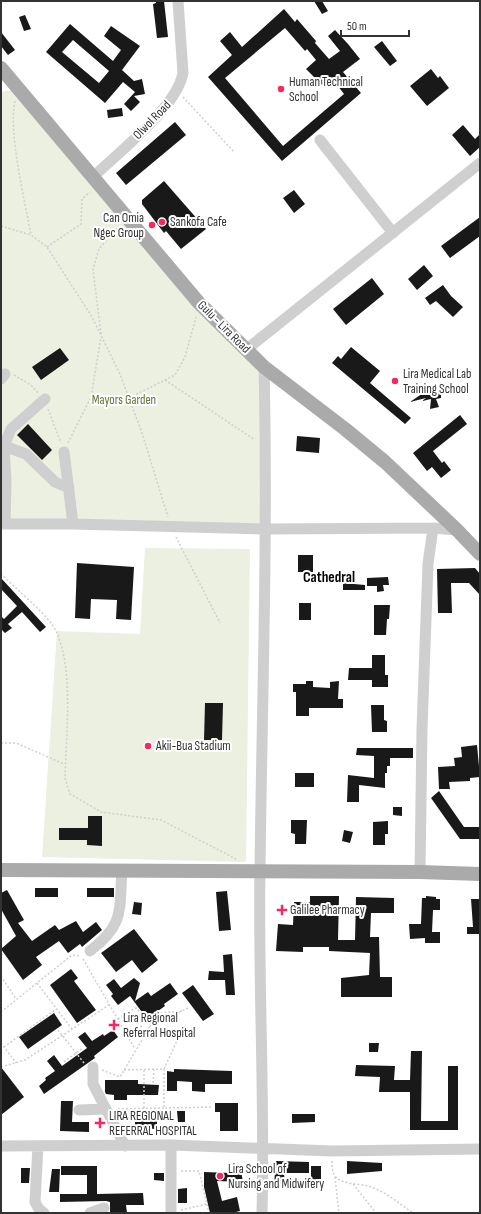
<svg xmlns="http://www.w3.org/2000/svg" width="481" height="1214" font-family="'Sofia Sans Condensed',sans-serif">
  <style>
    .green { fill: #ebf0e0 }
    .building { fill: #191919; fill-rule: evenodd }
    .lines { fill: none; stroke-linecap: round; stroke-linejoin: round }
    .path { stroke: #cfcfcf; stroke-width: 1.5; stroke-dasharray: 2 2; stroke-linecap: butt }
    .minor { stroke: #cfcfcf; stroke-width: 11 }
    .major { stroke: #aaa; stroke-width: 14 }
    .poi-dot { fill: #f52861; stroke: #fff; stroke-width: 1.5 }
    .labels { text-anchor: middle; dominant-baseline: central; stroke-width: 4; stroke-linejoin: round; paint-order: stroke }
    .poi-label { font-size: 13px; fill: #323232; stroke: #fff; text-anchor: start }
    .street-label { font-size: 13px; fill: #323232; stroke: #fff }
    .park-label { font-size: 13px; fill: #60733a; stroke: #fff }
    .quarter-label { font-size: 15px; font-weight: bold; fill: #000; stroke: #fff }
  </style>
  <rect width="100%" height="100%" fill="#fff"/>
  <path class="green" d="M17,89L258,360L265,525L1,519V92Z
    M145,548L250,549L246,862L42,857L57,631L140,634Z"/>
  <path class="building" d="M156,1H164L168,37L157,38L153,4L156,3Z
    M314,1H322L328,11L322,14Z
    M284,9L295,22L297,19L316,41L315,43L329,59L340,51L328,36L335,30L348,44L360,59L343,72L361,93L282,161L208,77L232,55L220,41L230,32L242,47ZM285,28L305,51L307,49L316,60L306,69L322,85L331,77L344,94L283,146L225,78Z
    M25,15L31,29L24,31L19,17Z
    M70,24L113,61L121,50L104,36L111,26L140,46L122,70L134,81L142,79L145,94L134,96L140,102L131,111L124,104L135,92L123,82L105,103L46,52ZM73,40L109,71L99,83L62,52Z
    M1,32L15,50L8,55L1,46Z
    M382,41L397,61L390,66L374,47Z
    M431,69L438,78L440,76L449,88L427,106L410,86Z
    M122,108L123,116L108,118L107,110Z
    M175,122L186,135L126,185L116,173Z
    M463,125L475,139L480,134V147L470,156L452,135Z
    M164,181L206,229L181,249L166,231L164,233L142,204V200Z
    M294,190L305,204L294,213L283,198Z
    M480,217V236L450,258L441,246Z
    M424,265L433,276L417,290L408,279Z
    M372,278L384,294L346,325L333,309Z
    M443,285L451,296L463,307L453,317L436,301L430,305L425,298Z
    M351,347L380,371L370,383L411,418L405,424L332,363L338,356L341,359Z
    M60,348L69,360L41,380L32,367Z
    M426,391L432,393V391L433,394L438,391L441,392V398L436,399L439,407L430,409L431,399L422,401L426,398L410,402Z
    M460,415L467,424L433,451L442,463L444,461L451,470L441,478L432,467L427,471L413,453Z
    M28,424L52,450L42,460L17,435Z
    M297,436L320,438L319,453L296,451Z
    M298,555H313V572H298Z
    M77,563L134,567L131,620L116,619L117,600L91,599L90,619L75,618Z
    M475,568L480,574V595L469,583H451L452,613H438L437,569Z
    M388,577L389,585H383L384,591L377,592V586H367V578Z
    M1,578L46,627L40,632L22,612L8,624L12,628L5,633L2,630L1,631V616L4,619L17,606L1,589Z
    M343,583L365,585V590H343Z
    M299,603H311V620H299Z
    M374,605H390L389,619H387L386,635H374Z
    M372,655H385V675H388V687H372V680H348L349,668H372Z
    M306,681H313V687L330,688V682L339,681L338,699H343V708H309V716H296V692H293V684H306Z
    M205,703H223L222,740H204Z
    M371,705H384V720L387,721V732H372Z
    M477,745L480,777L470,778V781L449,782L450,789H439L438,767L455,766L454,758L462,757L461,747Z
    M357,748H413V758H390V766H387V773H385V788L359,785V802H347L348,775L374,778V756L356,755Z
    M295,773H314V787H295Z
    M439,791L464,827H480V839H460L431,798Z
    M393,807H402V816L393,815Z
    M88,816H102V846L87,845V840H59V828H88Z
    M291,820H307L306,844H295V834L291,833Z
    M388,821V834H385V845H373V822Z
    M344,830L353,832L350,843L342,841Z
    M35,888H58V897H35Z
    M87,888H114V897H87Z
    M7,890L24,920L18,923L32,941L55,925L59,930L76,921L83,932L96,922L102,930L82,947L80,944L68,953L59,941L36,957L42,965L23,980L1,949L16,936L1,909V893Z
    M227,891L231,930L219,931L216,892Z
    M310,896H339L338,940H355L356,897L394,898V913H371L370,937H379L380,977H392V997H341V978L369,975L370,953L329,951V947H303V952L276,951L278,924L293,925L294,902H310Z
    M426,896L436,897V899H440V910H433L432,932H440V943H425V938L410,939L409,924H421L422,898H426Z
    M471,899H480V934H467V927H473Z
    M134,902L142,903L141,915L132,914Z
    M134,929L158,960L142,973L132,960L116,972L101,953Z
    M232,954L235,995H226L225,980H208L209,971L224,972L223,955Z
    M71,969L78,978L74,981L96,1010L77,1023L50,985Z
    M134,978L140,983L135,1001L148,992L151,996L170,983L178,994L164,1004L165,1006L147,1019L130,996L118,1005L111,996L113,994L106,985L114,979L121,988Z
    M193,985L214,1014L203,1021L182,993Z
    M54,1013L62,1025L28,1049L19,1037Z
    M113,1030L118,1037L94,1056L95,1058L44,1094L39,1086L46,1080L45,1078L55,1071L47,1061L54,1055L62,1066L87,1048L78,1037L85,1032L92,1041L103,1034L104,1036Z
    M369,1043H379L378,1052H369Z
    M411,1051H422L421,1121H448V1066H458V1130H410V1092H379L380,1077L355,1076L356,1065L395,1066L394,1080H410Z
    M1,1067L24,1097L1,1115Z
    M174,1069L232,1071V1084H205V1092L192,1091V1082L177,1081V1091H167V1071L174,1072Z
    M105,1080H138V1084L159,1085L158,1095H127V1100H114V1095L106,1094L105,1092Z
    M61,1101H73L72,1122H89V1132L60,1131Z
    M215,1103H238V1131H220V1112H215Z
    M177,1111H185V1122H178Z
    M135,1114H157V1129L135,1128Z
    M292,1114H315V1122L292,1123Z
    M276,1161L309,1162V1173H286L284,1174L285,1184H274Z
    M347,1161L382,1163V1171L347,1174Z
    M61,1166H97V1194L143,1193L144,1205H126L127,1213H110V1202L106,1201L60,1202V1194H87V1175H61Z
    M311,1166H321V1181L311,1182Z
    M21,1168H30L29,1183H21Z
    M52,1169H60L59,1192H49Z
    M241,1171L243,1182L217,1181L222,1201L237,1197L240,1211L232,1213H210L204,1187V1172L231,1173Z
    M154,1173H164V1181L154,1180Z
    M187,1188V1203H178V1189Z"/>
  <g class="lines">
    <path class="path" d="M183,97L234,152
      M15,101C8,133 25,201 31,235
      M1,226L31,235L47,247L92,317L120,374L142,433L168,517
      M47,247L81,224L82,199L90,192
      M101,334L93,269L99,249L119,226
      M14,375L31,385L38,393
      M165,380L255,440
      M129,398L175,375L185,357L196,317
      M48,409L61,443
      M68,443L91,397L101,337
      M176,537L220,623
      M1,561V565
      M1,574C14,587 49,616 56,631C74,669 66,736 65,778L70,794L101,812L161,820L236,859
      M1,743H16L64,764
      M1,955L3,954
      M83,959L135,1049
      M1,976L16,999
      M37,983L72,1029
      M1,1012L72,955L81,956
      M118,1019L135,1008L138,1009L143,1037
      M150,1026L190,1007
      M58,1030L84,1063
      M1,1043L16,1063
      M4,1047L56,1009
      M64,1062L83,1048
      M1,1067L25,1060L109,1005
      M164,1069V1108L211,1107
      M102,1070L120,1077L158,1013L182,1011
      M124,1070L164,1069L180,1034
      M153,1083L154,1069
      M144,1108V1070
      M118,1109L164,1108
      M332,1161C332,1166 332,1172 335,1176C342,1185 357,1183 367,1186C384,1190 398,1203 413,1213
      M181,1171H199L209,1213
      M335,1177L339,1213
      M353,1184L376,1213
      M181,1210L207,1204"/>
    <path class="minor" d="M320,140L393,233
      M93,177C119,152 177,107 183,73L178,1
      M247,349L480,163
      M1,379L5,374
      M4,446L26,454L55,482L69,488
      M64,452L73,524
      M1,524H73L267,529L433,528L457,530
      M5,524L6,481L4,446L11,429L45,399
      M420,872L422,729L428,564L433,528
      M90,951C125,924 119,911 122,870
      M93,1067V1084L125,1146
      M79,1110L106,1109
      M171,1145V1213
      M1,1146L171,1145L332,1151L480,1149
      M38,1146L35,1202L39,1209L44,1213
      M90,1213L104,1208
      M262,1213C265,1098 258,983 260,868C262,701 268,534 264,367"/>
    <path class="major" d="M1,68L199,303L264,367L345,429L385,462L457,530L480,554
      M1,870L420,872L480,874"/>
  </g>
  <g class="poi-dot">
    <circle cx="281" cy="89" r="4"/>
    <circle cx="162" cy="222" r="4"/>
    <circle cx="152" cy="225" r="4"/>
    <circle cx="395" cy="381" r="4"/>
    <circle cx="148" cy="746" r="4"/>
    <path d="M280 904h4v4h4v4h-4v4h-4v-4h-4v-4h4z"/>
    <path d="M112 1019h4v4h4v4h-4v4h-4v-4h-4v-4h4z"/>
    <path d="M98 1117h4v4h4v4h-4v4h-4v-4h-4v-4h4z"/>
    <circle cx="220" cy="1176" r="4"/>
  </g>
  <g class="labels">
    <g class="poi-label">
      <text x="289" y="82">Human Technical<tspan x="289" dy="15">School</tspan></text>
      <text x="144" y="218" text-anchor="end">Can Omia<tspan x="144" dy="15">Ngec Group</tspan></text>
      <text x="170" y="222">Sankofa Cafe</text>
      <text x="403" y="374">Lira Medical Lab<tspan x="403" dy="15">Training School</tspan></text>
      <text x="156" y="746">Akii-Bua Stadium</text>
      <text x="290" y="910">Galilee Pharmacy</text>
      <text x="123" y="1018">Lira Regional<tspan x="123" dy="15">Referral Hospital</tspan></text>
      <text x="109" y="1116">LIRA REGIONAL<tspan x="109" dy="15">REFERRAL HOSPITAL</tspan></text>
      <text x="228" y="1169">Lira School of<tspan x="228" dy="15">Nursing and Midwifery</tspan></text>
    </g>
    <g class="street-label">
      <text transform="translate(152 120) rotate(-46)">Olwol Road</text>
      <text transform="translate(224 327) rotate(45)">Gulu - Lira Road</text>
    </g>
    <g class="park-label">
      <text x="124" y="400">Mayors Garden</text>
    </g>
    <g class="quarter-label">
      <text x="329" y="577">Cathedral</text>
    </g>
  </g>
  <rect width="481" height="1214" fill="none" stroke="#323232" stroke-width="4"/>
  <path d="M341 30v6h68v-6" fill="none" stroke="#323232" stroke-width="2"/>
  <text x="347" y="30" font-size="12" fill="#323232" stroke="#ffffff" stroke-width="3" paint-order="stroke">50 m</text>
</svg>
